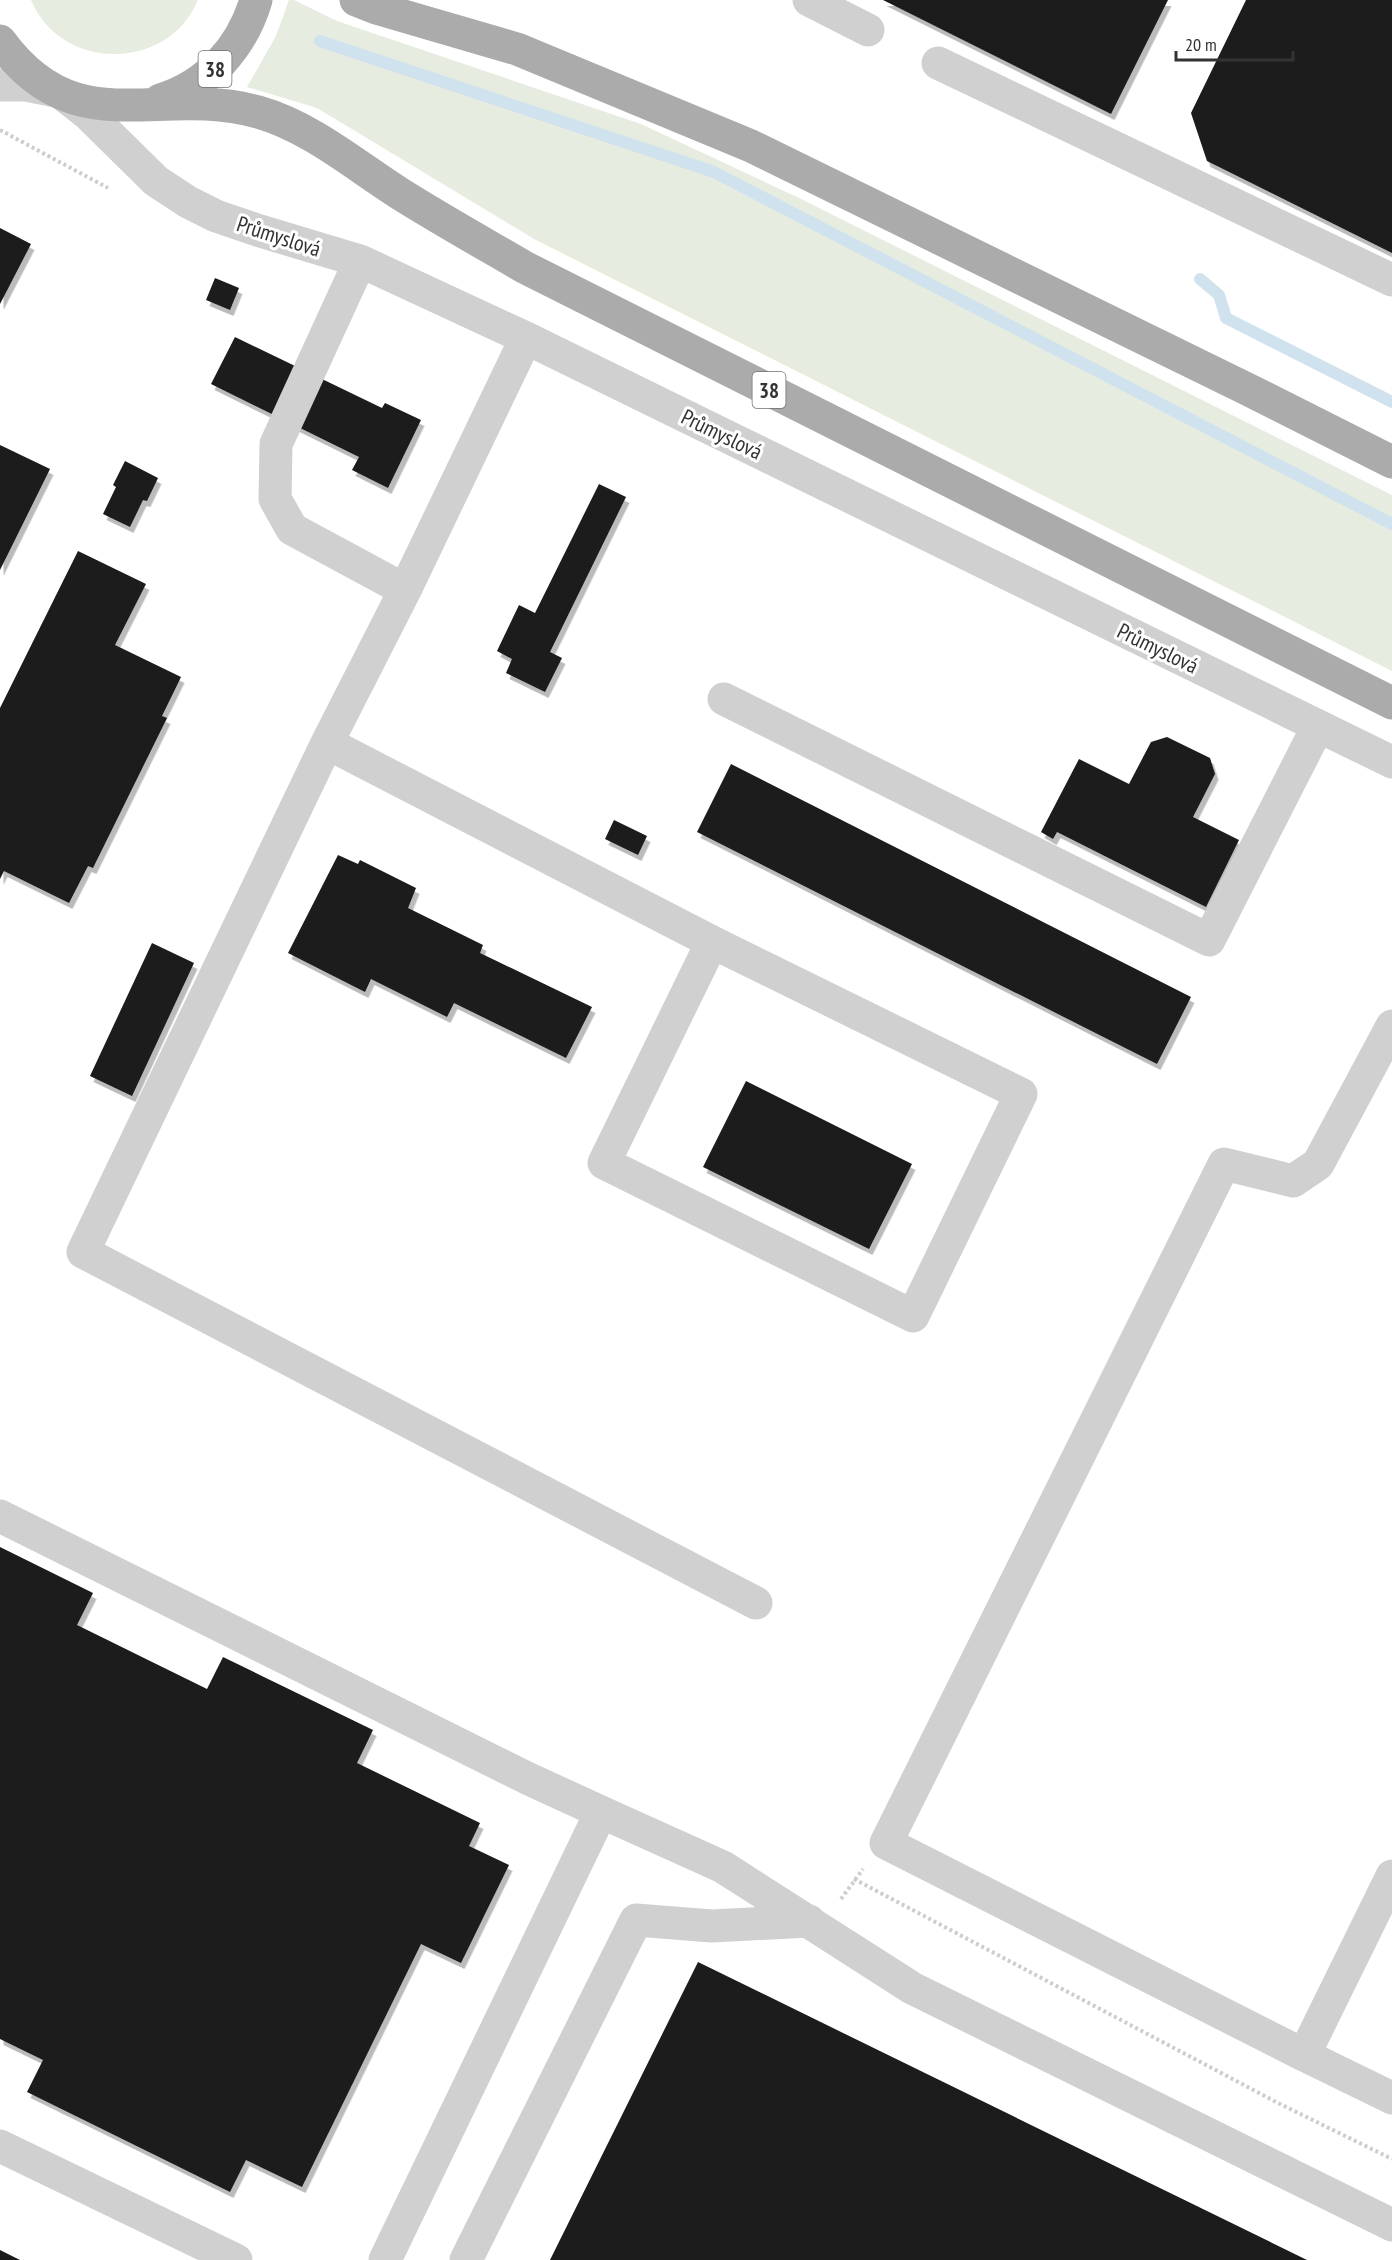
<svg xmlns="http://www.w3.org/2000/svg" width="1392" height="2260" font-family="'PT Sans Narrow',sans-serif">
  <style>
    .green { fill: #e6ecdf }
    .lines { fill: none; stroke-linecap: round; stroke-linejoin: round }
    .stream { stroke: #cfe2ee; stroke-width: 12 }
    .building { fill: #1a1a1a; filter: url(#shadow) }
    .path { stroke: #cdcdcd; stroke-width: 4; stroke-dasharray: 3 3; stroke-linecap: butt }
    .minor { stroke: #d0d0d0; stroke-width: 33 }
    .major { stroke: #ababab; stroke-width: 33 }
    .labels { text-anchor: middle; dominant-baseline: central; stroke-width: 6; stroke-linejoin: round; paint-order: stroke }
    .shield { fill: #fff; stroke: #707070; stroke-width: 1.5 }
    .shield-label { font-size: 21px; font-weight: bold; fill: #333 }
    .street-label { font-size: 22px; fill: #333; stroke: #fff }
  </style>
  <defs>
    <filter id="shadow"><feDropShadow dx="3.5" dy="6" stdDeviation="0" flood-color="#0004"/></filter>
  </defs>
  <rect width="100%" height="100%" fill="#fff"/>
  <path class="green" d="M31,0H198C168,72 61,72 31,0Z
    M289,0H294L337,21L641,124L799,198L1392,495V671L534,239L317,108L247,87L276,36Z"/>
  <g class="lines">
    <path class="stream" d="M320,41L714,172L1392,524
      M1200,279L1219,295L1226,318L1392,402"/>
  </g>
  <path class="building" d="M883,0H1168L1111,114Z
    M1246,0H1392V253L1207,161L1191,113Z
    M0,228L31,244L0,304Z
    M215,278L239,288L230,310L206,300Z
    M235,337L382,408L385,403L421,420L388,488L352,470L359,457L211,384Z
    M0,445L50,469L0,570Z
    M125,461L158,478L147,501L143,500L130,527L103,514L116,487L113,485Z
    M599,484L626,497L550,652L562,658L545,692L506,673L512,659L497,651L519,605L535,613Z
    M78,551L146,584L115,645L181,677L162,716L167,718L93,868L88,866L69,903L4,871L0,879V708Z
    M1167,737L1210,758L1215,774L1193,817L1239,840L1206,907L1057,832L1053,839L1041,832L1079,759L1129,784L1151,742Z
    M731,764L1191,997L1157,1064L697,832Z
    M614,820L647,836L638,855L605,839Z
    M338,855L358,864L360,860L416,888L408,908L483,945L480,953L592,1007L566,1058L454,1003L447,1017L371,979L365,992L288,953Z
    M152,943L194,963L132,1096L90,1076Z
    M746,1081L912,1164L869,1249L703,1167Z
    M0,1547L93,1593L77,1625L207,1689L223,1657L373,1730L357,1763L480,1823L469,1846L509,1865L461,1963L421,1944L302,2187L246,2160L230,2192L27,2092L43,2060L0,2039Z
    M698,1962L1307,2260H550Z
    M0,2250L20,2260H0Z"/>
  <g class="lines">
    <path class="path" d="M0,130L108,188
      M854,1879L1278,2103L1392,2159
      M841,1899L863,1869"/>
    <path class="minor" d="M809,0L868,30
      M938,63L1392,280
      M0,85H26L51,90
      M65,96L88,114L156,181L188,202L216,216L257,230L360,261L526,338L1392,762
      M360,261L276,444L275,499L292,529L405,590
      M526,338L405,590L327,743L83,1252L756,1603
      M724,699L1209,940L1318,726
      M327,743L712,942L1021,1094L913,1316L604,1163L712,942
      M1392,1026L1318,1164L1293,1181L1224,1164L886,1843L1304,2055L1392,1876
      M0,1516L529,1779L601,1812
      M1304,2055L1392,2098
      M0,2146L236,2260
      M385,2260L601,1812L723,1867L912,1988L1392,2225
      M466,2260L636,1920L712,1926L809,1921"/>
    <path class="major" d="M356,0L376,8L517,49L751,146L1245,388L1392,462
      M0,41C76,145 156,84 258,112C311,127 356,166 402,195C442,220 483,243 524,267L1392,703
      M160,100C208,86 242,47 256,0"/>
  </g>
  <g class="labels">
    <g class="shield">
      <rect x="198.5" y="51" width="33" height="36" rx="4.5"/>
      <rect x="752.5" y="372" width="33" height="36" rx="4.5"/>
    </g>
    <g class="shield-label">
      <text x="215" y="69">38</text>
      <text x="769" y="390">38</text>
    </g>
    <g class="street-label">
      <text transform="translate(279 236) rotate(18)">Průmyslová</text>
      <text transform="translate(722 434) rotate(26)">Průmyslová</text>
      <text transform="translate(1158 648) rotate(26)">Průmyslová</text>
    </g>
  </g>
  <path d="M1176 51v9h117v-9" fill="none" stroke="#333333" stroke-width="3"/>
  <text x="1185" y="51" font-size="18" fill="#333333" stroke="#ffffff" stroke-width="4.5" paint-order="stroke">20 m</text>
</svg>
